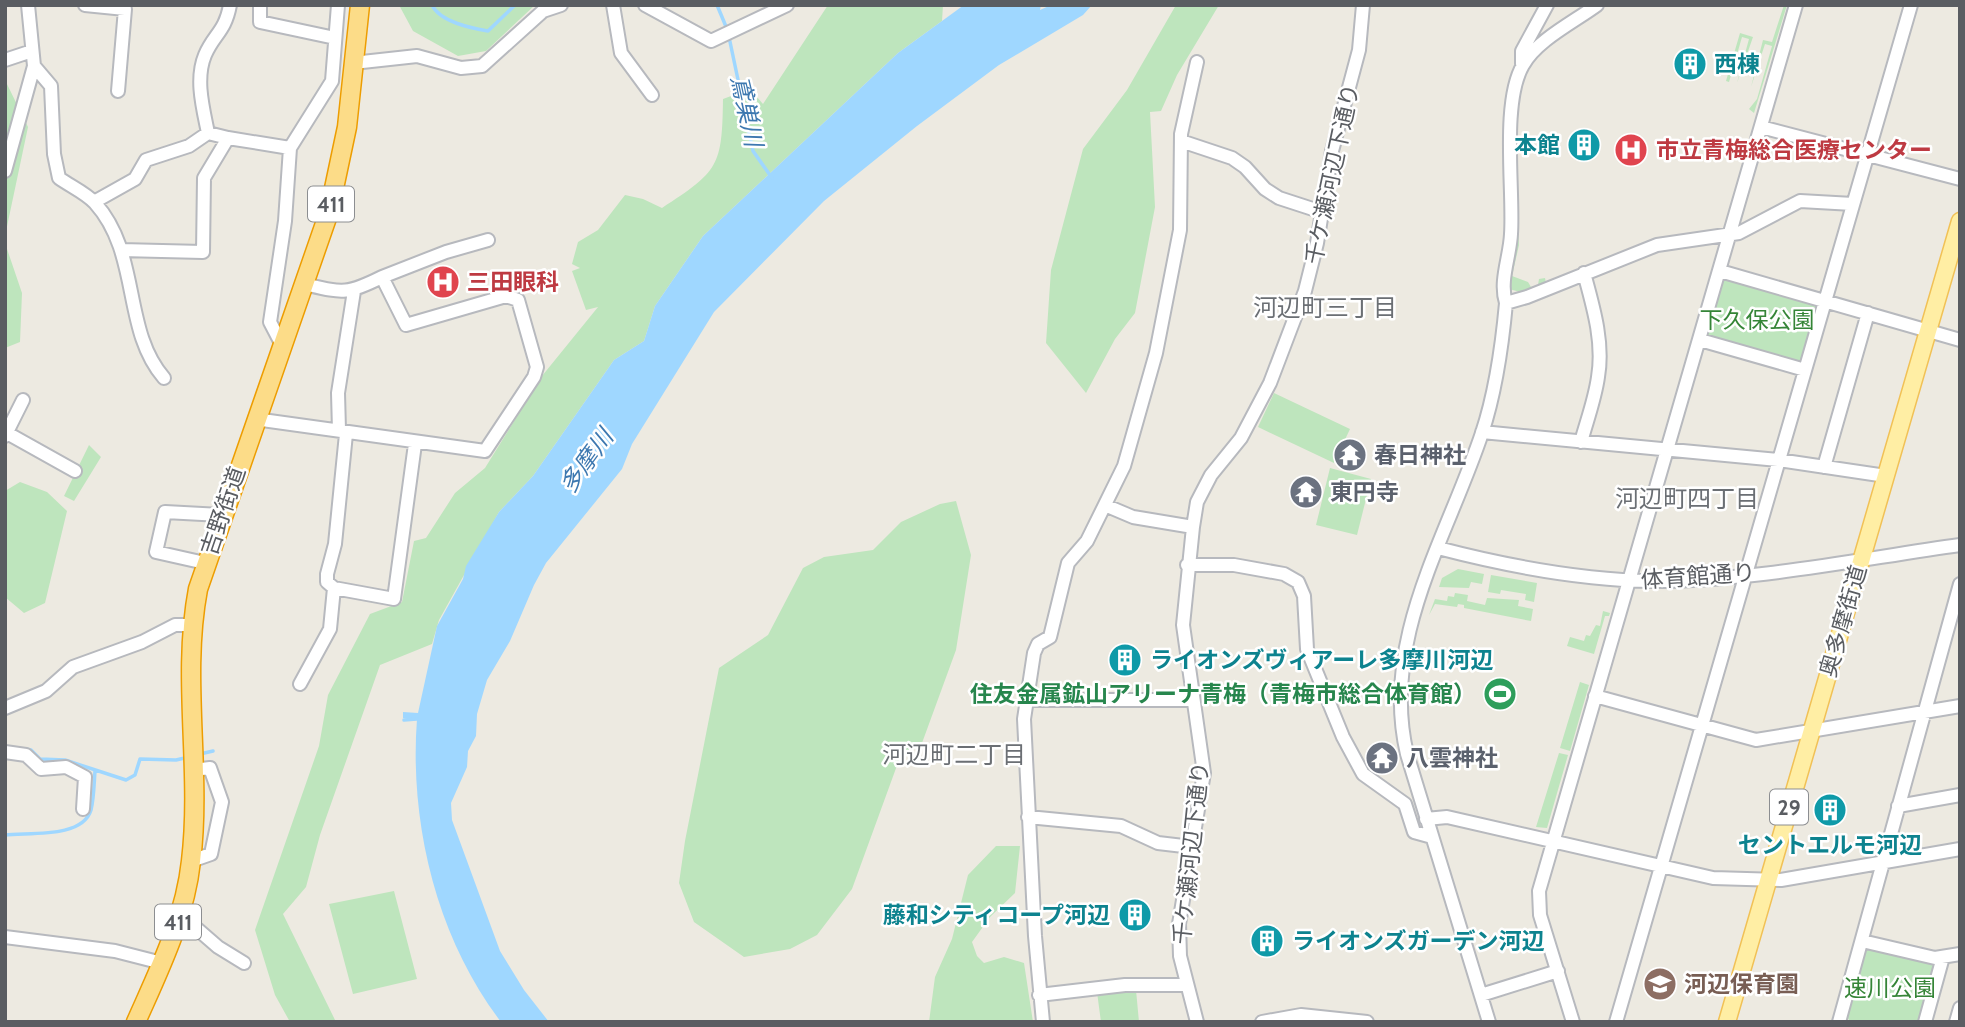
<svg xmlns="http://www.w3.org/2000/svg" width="1965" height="1027" font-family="Cabin,'Noto Sans JP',sans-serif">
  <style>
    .green { fill: #bee5bd }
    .water { fill: #9fd7ff }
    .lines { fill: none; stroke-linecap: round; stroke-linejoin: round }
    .stream { stroke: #9fd7ff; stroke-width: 3.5 }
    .minor-casing { stroke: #b7b9be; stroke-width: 16 }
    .major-casing { stroke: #f1c156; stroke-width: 19 }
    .highway-casing { stroke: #ed9d01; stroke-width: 21 }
    .minor { stroke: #fff; stroke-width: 12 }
    .major { stroke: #ffeea4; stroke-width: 16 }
    .highway { stroke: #fcdc88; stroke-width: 18 }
    .labels { text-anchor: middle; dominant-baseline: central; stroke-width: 5; stroke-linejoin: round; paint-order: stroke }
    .shield { fill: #fff; stroke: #8c8e91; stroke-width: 2 }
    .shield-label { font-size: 21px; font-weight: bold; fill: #5a5d62 }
    .culture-label { font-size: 23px; font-weight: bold; fill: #0d838f; stroke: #fff; text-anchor: start }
    .health-label { font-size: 23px; font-weight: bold; fill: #be3a42; stroke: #fff; text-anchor: start }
    .street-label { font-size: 23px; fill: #5a5d62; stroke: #fff }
    .park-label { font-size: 23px; fill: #358537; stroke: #fff }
    .worship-label { font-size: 23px; font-weight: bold; fill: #5b616d; stroke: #fff; text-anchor: start }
    .leisure-label { font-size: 23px; font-weight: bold; fill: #27864d; stroke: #fff; text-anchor: end }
    .education-label { font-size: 23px; font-weight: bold; fill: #785e54; stroke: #fff; text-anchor: start }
    .water-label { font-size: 24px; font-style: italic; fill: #3d78b0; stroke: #fff }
    .neighbourhood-label { font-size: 24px; fill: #6b6f74; stroke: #fff }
  </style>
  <rect width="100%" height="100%" fill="#edeae1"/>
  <path class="green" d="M399,5H535L486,51L458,56L413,31Z
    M828,5H943L942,21L898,53L703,236L655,306L644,341L614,360L533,476L499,512L439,620L432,644L380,665L320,835L306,887L283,914L336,1022H290L275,995L255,930L319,746L328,695L370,614L402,602L414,541L426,538L455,493L485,468L542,376L598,307L586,310L572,271L580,268L572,264L578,242L598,230L625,195L643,199L662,208C719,171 722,166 723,99L750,89L763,104Z
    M1176,5H1219L1177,75L1161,111L1150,112L1155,207L1135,313L1115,339L1086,393L1046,343L1051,270L1083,149L1127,90Z
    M1784,5H1787L1754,113L1749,109L1757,99L1772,46L1765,44L1751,87L1763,40L1772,42Z
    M1740,33L1753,37L1737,83L1749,39L1742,37L1729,82L1726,81Z
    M5,80L28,127L5,236Z
    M1516,199L1519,245L1512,276L1528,282L1531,287L1538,285L1539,279L1545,278L1546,283L1524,293L1509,289L1515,251Z
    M5,243L22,293L20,342L5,348Z
    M1728,278L1814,303L1817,308L1802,362L1797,364L1710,339L1707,334L1723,280Z
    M1274,393L1350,429L1334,463L1258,427Z
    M89,445L101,457L74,501L64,496Z
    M1330,468L1371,479L1357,535L1316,525Z
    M20,482L47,492L67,511L45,603L24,613L5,597V491Z
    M956,501L971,555L956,650L922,743L899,760L852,889L817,935L790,949L744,957L694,922L679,883L685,841L719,668L768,635L803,568L824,557L873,550L901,522L940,504Z
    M1458,569L1484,574L1482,584L1471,582L1469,588L1439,587L1442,578Z
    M1491,575L1537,583L1534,602L1525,600L1526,594L1501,590L1500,594L1488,592Z
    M1455,593L1468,595L1467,601L1485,605L1487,598L1519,600L1518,606L1533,609L1531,621L1464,608V605L1458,604L1457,607L1435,604L1429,615L1435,599L1447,601L1448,596L1454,597Z
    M1603,611L1610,613L1609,616H1605L1594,654L1567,646L1570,637L1584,641L1586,635L1590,636L1596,625L1600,626Z
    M1580,682L1589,685L1570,751L1560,748Z
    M1559,753L1568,755L1547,828L1536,827Z
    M996,846H1020L1015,893L990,917L972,942L977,956L984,963L1004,957L1024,963L1033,1022H929L935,977L952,939L968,875Z
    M394,891L417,979L353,994L329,904Z
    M1870,947L1933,964L1937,968L1922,1022L1849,1020L1846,1015L1865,950Z
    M1136,990L1139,1022H1101L1097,992Z"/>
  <path class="water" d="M964,5H1041L1040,10L1051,5H1092L1083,15L999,65L917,126L824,201L714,312L632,444L622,469L546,563L534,585L510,641L487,680L477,714L476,736L468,751L467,767L451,803L452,820L500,951L524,990L549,1022H501C437,938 409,824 417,719L403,718V712L418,713L437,626L463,579L466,566L499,512L533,476L614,360L644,341L655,306L703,236L898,53Z"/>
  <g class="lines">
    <path class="stream" d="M432,5C440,22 471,28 488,31L515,5
      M717,5L727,29
      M729,37L753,151L772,178
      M404,720L417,719
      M25,749L31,750L40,759L65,760L126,780L135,775L140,759L176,760L189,757
      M200,754L213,751
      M5,835C28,832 82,839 91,810C94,798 94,784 95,771"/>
    <defs>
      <path id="minor" d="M28,5L34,66L51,86L54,154L59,178C70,186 86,193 95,203C141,254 122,330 164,378
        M85,5L125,9L118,91
        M260,5V22L335,38
        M613,5L621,53L652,95
        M645,5L711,41L787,5
        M5,60L32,51
        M353,63L417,56L461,68L482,66L543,11L561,5
        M1522,64V51L1547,5
        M1761,127L1960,179
        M208,133C203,108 195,79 205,55C214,34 225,32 230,5
        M1181,141L1232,158L1245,167L1265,189L1279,198L1322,212
        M5,171L34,66
        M94,202L135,179L146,160L189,146L208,133L228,138
        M121,250L203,252L204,178L228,138L290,148
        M1720,271L1960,340
        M382,277L446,252L488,240
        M1506,303L1527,297L1657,245L1739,233L1800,201L1853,204
        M1700,340L1805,370
        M282,345L270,322L285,221L290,148L332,81L338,5
        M255,419L485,451L534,377L537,367L518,300L506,296L406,325L382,277C346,295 343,293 304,284
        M339,430L338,393L354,291
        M1482,432L1778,460L1886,476
        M7,433L75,471
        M346,434L335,544L327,574V582L334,588L394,599L415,444
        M5,436L23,400
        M1581,442C1587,420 1595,399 1598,377C1604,342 1593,306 1584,273
        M1824,467L1868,313
        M1107,506L1133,517L1193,527
        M1438,548C1507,566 1582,580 1653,581C1755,581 1859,559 1960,545
        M205,563L156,552L165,512L221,515
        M1187,565H1234L1284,574L1298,582L1304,596L1307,649L1343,737L1363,774L1405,804L1414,832L1432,837
        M300,684L330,629L334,588
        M1595,696L1756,740L1960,706
        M1027,700H1193
        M5,708L46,691L73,667L142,642L175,625H191
        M5,752L26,755L41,769L66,767L85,777L83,809
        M1898,806L1960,795
        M1028,817L1121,826L1158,843L1192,847
        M1426,819L1447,817L1713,878L1781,880L1960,849
        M191,861L211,854L222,802L210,768L193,770
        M180,914L218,947L244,963
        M5,937L115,951L162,963
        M1862,941L1935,958L1960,954
        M1039,995L1125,985H1186
        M1481,995L1558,971
        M1043,1022L1035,936L1024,719L1034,653L1038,644L1050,637L1068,563L1087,541L1124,466L1156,353L1180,230L1181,134L1197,62
        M1197,1022L1180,956L1179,924L1204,773L1183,625L1193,527L1197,502L1211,475L1241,438L1270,383L1305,291L1317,243L1332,151L1359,50L1363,5
        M1262,1022L1301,1015L1367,1022
        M1489,1022L1407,754C1380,640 1447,538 1482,433C1496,391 1502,347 1506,303C1499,281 1510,257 1511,234C1514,191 1501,102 1523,65C1537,40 1574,22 1597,5
        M1573,1022L1540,915L1539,891L1796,5
        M1616,1022L1911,5
        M1839,1022L1960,584
        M1925,1022L1943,957
        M1956,1022L1960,1008"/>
      <path id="major" d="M1727,1022L1960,221"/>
      <path id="highway" d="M136,1022C159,970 185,918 191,861C202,770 181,679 198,589L329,212L347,127L360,5"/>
    </defs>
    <use href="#minor" class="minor-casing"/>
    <use href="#major" class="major-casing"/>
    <use href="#highway" class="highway-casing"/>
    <use href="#minor" class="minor"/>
    <use href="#major" class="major"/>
    <use href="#highway" class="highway"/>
  </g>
  <defs>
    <symbol id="building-disc" viewBox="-11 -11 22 22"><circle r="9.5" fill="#0f9aa8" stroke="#fff"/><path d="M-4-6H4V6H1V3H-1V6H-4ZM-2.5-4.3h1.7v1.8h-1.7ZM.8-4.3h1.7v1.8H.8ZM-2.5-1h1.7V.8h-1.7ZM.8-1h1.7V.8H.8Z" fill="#fff"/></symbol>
    <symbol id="hospital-disc" viewBox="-11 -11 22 22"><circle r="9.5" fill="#e0444e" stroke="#fff"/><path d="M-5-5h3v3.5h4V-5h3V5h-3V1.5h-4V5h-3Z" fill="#fff"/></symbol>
    <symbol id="temple-disc" viewBox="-11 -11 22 22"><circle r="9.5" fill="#6b7280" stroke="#fff"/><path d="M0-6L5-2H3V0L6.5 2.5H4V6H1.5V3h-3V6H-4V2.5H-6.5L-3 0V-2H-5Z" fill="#fff"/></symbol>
    <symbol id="stadium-disc" viewBox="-11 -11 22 22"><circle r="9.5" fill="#2e9e5b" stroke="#fff"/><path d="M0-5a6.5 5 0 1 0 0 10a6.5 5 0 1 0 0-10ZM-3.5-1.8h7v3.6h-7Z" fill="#fff"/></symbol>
    <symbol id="school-disc" viewBox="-11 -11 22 22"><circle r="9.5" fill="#8d6e63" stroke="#fff"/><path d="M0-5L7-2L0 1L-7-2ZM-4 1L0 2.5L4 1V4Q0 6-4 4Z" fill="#fff"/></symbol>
  </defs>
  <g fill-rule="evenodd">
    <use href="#building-disc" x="1671" y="45" width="38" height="38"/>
    <use href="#building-disc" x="1565" y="126" width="38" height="38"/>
    <use href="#hospital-disc" x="1612" y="131" width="38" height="38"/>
    <use href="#hospital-disc" x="424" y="263" width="38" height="38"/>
    <use href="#temple-disc" x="1331" y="436" width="38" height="38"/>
    <use href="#temple-disc" x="1287" y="473" width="38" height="38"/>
    <use href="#building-disc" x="1106" y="641" width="38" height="38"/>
    <use href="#stadium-disc" x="1481" y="675" width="38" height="38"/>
    <use href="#temple-disc" x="1363" y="739" width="38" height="38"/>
    <use href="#building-disc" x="1811" y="791" width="38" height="38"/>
    <use href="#building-disc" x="1116" y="896" width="38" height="38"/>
    <use href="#building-disc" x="1248" y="922" width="38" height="38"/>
    <use href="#school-disc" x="1641" y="965" width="38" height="38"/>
  </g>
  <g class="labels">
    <g class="shield">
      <rect x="308" y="186.5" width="46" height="35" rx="5"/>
      <rect x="1770" y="789.5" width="38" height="35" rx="5"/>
      <rect x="155" y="904.5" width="46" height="35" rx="5"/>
    </g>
    <g class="shield-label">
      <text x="331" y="204">411</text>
      <text x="1789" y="807">29</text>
      <text x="178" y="922">411</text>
    </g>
    <g class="culture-label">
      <text x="1714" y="64">西棟</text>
      <text x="1560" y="145" text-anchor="end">本館</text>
      <text x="1150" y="660">ライオンズヴィアーレ多摩川河辺</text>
      <text x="1830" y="845" text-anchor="middle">セントエルモ河辺</text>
      <text x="1110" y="915" text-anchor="end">藤和シティコープ河辺</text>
      <text x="1292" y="941">ライオンズガーデン河辺</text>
    </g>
    <g class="health-label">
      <text x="1656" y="150">市立青梅総合医療センター</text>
      <text x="467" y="282">三田眼科</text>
    </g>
    <g class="street-label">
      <text transform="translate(1332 174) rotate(-78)">千ケ瀬河辺下通り</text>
      <text transform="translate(223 511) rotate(-71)">吉野街道</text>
      <text transform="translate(1698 576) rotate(-4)">体育館通り</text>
      <text transform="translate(1843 621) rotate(-74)">奥多摩街道</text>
      <text transform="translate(1191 853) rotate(-84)">千ケ瀬河辺下通り</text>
    </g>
    <g class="park-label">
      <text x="1757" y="320">下久保公園</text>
      <text x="1890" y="988">速川公園</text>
    </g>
    <g class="worship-label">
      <text x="1374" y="455">春日神社</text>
      <text x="1330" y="492">東円寺</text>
      <text x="1406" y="758">八雲神社</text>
    </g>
    <g class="leisure-label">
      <text x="1476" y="694">住友金属鉱山アリーナ青梅（青梅市総合体育館）</text>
    </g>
    <g class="education-label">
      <text x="1684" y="984">河辺保育園</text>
    </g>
    <g class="water-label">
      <text transform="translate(747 111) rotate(78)">鳶巣川</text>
      <text transform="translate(586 461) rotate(-54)">多摩川</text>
    </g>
    <g class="neighbourhood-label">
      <text x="1325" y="307">河辺町三丁目</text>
      <text x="1687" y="498">河辺町四丁目</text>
      <text x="954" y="754">河辺町二丁目</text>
    </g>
  </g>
  <rect width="1965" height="1027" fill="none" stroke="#5a5d62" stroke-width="14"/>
</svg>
